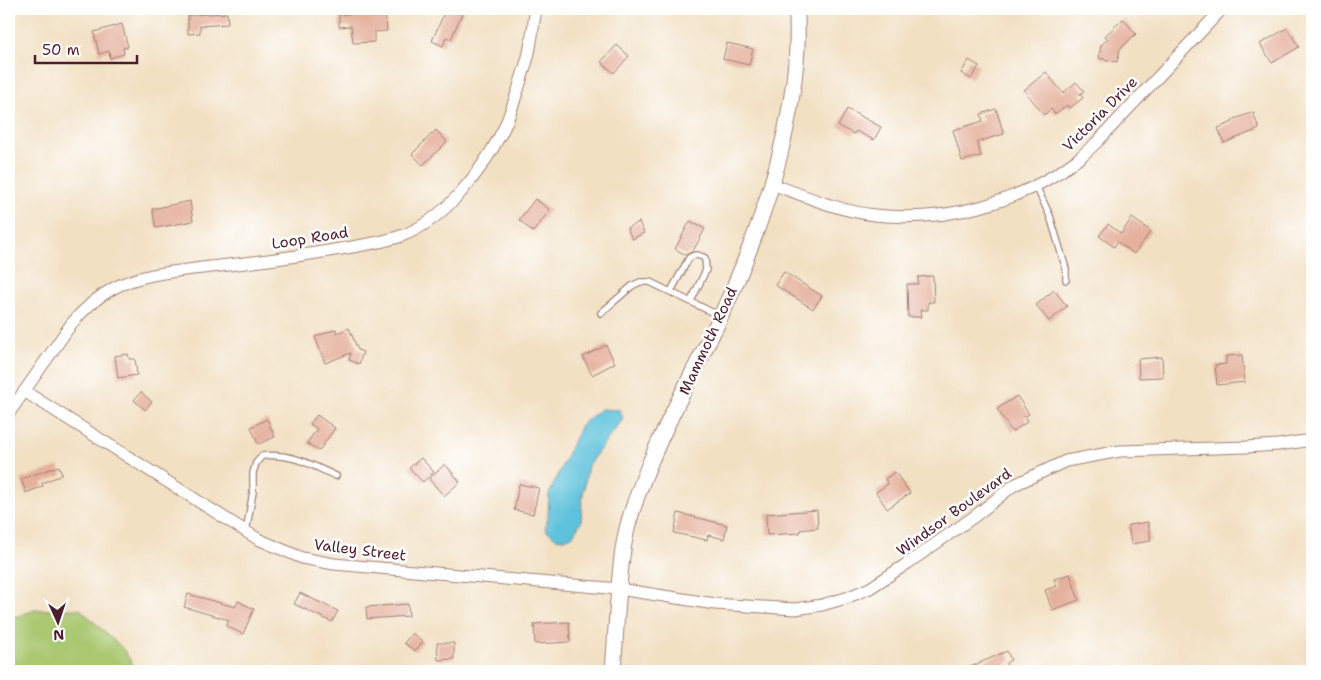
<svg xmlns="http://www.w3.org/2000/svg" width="1321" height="680" font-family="'Shantell Sans',sans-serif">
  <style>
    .green { fill: #a9c870; stroke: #7a744e }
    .water { fill: #5ec2dc; stroke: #547084 }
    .building { fill: #e5b19d }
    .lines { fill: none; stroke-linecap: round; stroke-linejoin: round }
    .service-casing { stroke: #9e8077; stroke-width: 8 }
    .minor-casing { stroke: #9e8077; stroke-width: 13 }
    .secondary-casing { stroke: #9e8077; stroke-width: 17 }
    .service { stroke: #fff; stroke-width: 5.5 }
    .minor { stroke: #fff; stroke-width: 11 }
    .secondary { stroke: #fff; stroke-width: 15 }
    .labels { text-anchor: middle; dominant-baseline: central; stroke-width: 5; stroke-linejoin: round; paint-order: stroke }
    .street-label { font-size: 15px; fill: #4a1f2b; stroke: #fff }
  </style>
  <rect width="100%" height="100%" fill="#fff"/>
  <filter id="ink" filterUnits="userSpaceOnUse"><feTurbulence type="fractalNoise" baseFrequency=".02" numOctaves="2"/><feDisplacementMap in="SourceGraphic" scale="10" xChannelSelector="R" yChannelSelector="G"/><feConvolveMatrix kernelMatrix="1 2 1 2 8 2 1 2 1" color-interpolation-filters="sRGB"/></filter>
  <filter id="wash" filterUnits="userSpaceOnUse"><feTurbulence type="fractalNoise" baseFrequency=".0096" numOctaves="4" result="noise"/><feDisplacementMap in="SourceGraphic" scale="20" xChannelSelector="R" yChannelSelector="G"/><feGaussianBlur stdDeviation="1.12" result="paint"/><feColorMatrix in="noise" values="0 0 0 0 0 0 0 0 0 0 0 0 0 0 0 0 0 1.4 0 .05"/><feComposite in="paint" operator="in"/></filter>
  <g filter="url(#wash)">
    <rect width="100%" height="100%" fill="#f2e0c3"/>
    <path class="green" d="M80,609L123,649L137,671H9V619L35,610Z"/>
    <path class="water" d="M601,409L620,410L623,419L588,465L582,500L581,522L572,536L564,539L556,538L545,529L548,517L549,494L581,425Z"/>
    <g id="blocks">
      <path class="building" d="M446,9H464L451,39L446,37L443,46L432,41Z
        M385,11L387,31L374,32V42L353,43L351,26L339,27V15Z
        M227,13L228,24L200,26V33L188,34V15Z
        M1123,19L1136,34L1120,49L1117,62L1099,58L1101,45L1108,39L1105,36Z
        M122,24L128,47L123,48L124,54L110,58L109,51L99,54L94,32Z
        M1287,28L1299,47L1272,63L1260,44Z
        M727,43L753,49L749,65L723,59Z
        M617,45L629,56L614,73L601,62Z
        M969,60L979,66L971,79L961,73Z
        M1046,72L1063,93L1076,82L1084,91L1080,94L1083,98L1070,108L1067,105L1055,114L1051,109L1044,115L1024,90Z
        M847,109L881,127L874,140L856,131L854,134L838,126Z
        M996,109L1004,134L977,142L981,156L962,161L953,130L983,121L981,114Z
        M1253,112L1259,129L1224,143L1218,128L1233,122L1232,120Z
        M436,130L447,142L423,165L412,154Z
        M535,199L550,210L533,232L519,220Z
        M190,201L193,221L156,228L152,209Z
        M1132,218L1151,231L1134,254L1117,242L1114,247L1099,236L1108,224L1121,234Z
        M690,221L705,229L693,251L686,255L675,249Z
        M639,222L644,233L632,239L627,228Z
        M784,272L822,296L813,309L775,285Z
        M933,276L934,302H928V310H920L921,317H908L907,284H918V277Z
        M1054,290L1067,306L1049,321L1036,305Z
        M349,328L358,350L363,352L359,364L349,360L351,353L325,363L315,337L336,329L337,333Z
        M606,345L615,363L592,375L583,357Z
        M128,354L129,359H135L137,375L118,378L115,356Z
        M1242,355L1245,382L1217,385L1215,365L1226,364V356Z
        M1162,357L1163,377L1139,378L1138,359Z
        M141,392L152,402L145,410L134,400Z
        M1017,396L1029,414L1024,417L1027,422L1012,432L997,409Z
        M317,415L335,428L319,451L307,443L317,429L310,424Z
        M267,419L275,437L258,444L251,427Z
        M421,458L434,472L423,482L409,468Z
        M445,464L460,482L444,496L429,479Z
        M59,466L62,475L42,483L43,486L26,493L21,479Z
        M895,472L910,493L887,509L876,492L888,484L885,479Z
        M519,484L539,488L533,514L514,510Z
        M817,510L818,528L800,530V533L767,535L766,514Z
        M678,513L727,525L724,539L708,535L707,540L674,533Z
        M1148,522L1151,541L1131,544L1128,525Z
        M1070,574L1079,600L1052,610L1045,590L1057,586L1054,579Z
        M300,593L338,611L332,622L294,604Z
        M188,594L235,607L238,601L254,609L243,634L226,626L229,620L184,607Z
        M408,604L409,616L367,619L366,607Z
        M569,622L570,642L535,644L534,624Z
        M412,633L423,642L415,651L404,643Z
        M437,643H454V659L438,660Z
        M1007,651L1011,660L1006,663L1009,671H961Z"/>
    </g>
  </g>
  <g filter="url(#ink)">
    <use href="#blocks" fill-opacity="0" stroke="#9e8077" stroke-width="1"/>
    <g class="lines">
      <defs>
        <path id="service" d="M1036,186L1050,216L1066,269V280
          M671,291L689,258C696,253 698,255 705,258L706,270L691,301
          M601,313L632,286L640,282H650L720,316
          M246,532L253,492V473L256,463L262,456C293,453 309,464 336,476"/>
        <path id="minor" d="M772,184C805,196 839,211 874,215C946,223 1021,203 1078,159C1085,153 1092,147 1098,141L1222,9
          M24,391L258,539L302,558L334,564L619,589L715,604L795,609L822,605L846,598L870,588L908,563L975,516L1014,485L1066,461L1120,451L1246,447L1278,445L1312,440
          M9,413L72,323C84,309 96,298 112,289C140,273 180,271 211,267C256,262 301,256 346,248C364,245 384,242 401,236C445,220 481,172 502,132C509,119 513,104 518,90C521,79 525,68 528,57C532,41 533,25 536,9"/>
        <path id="secondary" d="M613,671C615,647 616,623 618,600C620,573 622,546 629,521C650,450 688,384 720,318C758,237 788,151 796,62C798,44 797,26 797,9"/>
      </defs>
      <use href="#service" class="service-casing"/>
      <use href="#minor" class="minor-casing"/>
      <use href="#secondary" class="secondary-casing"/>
      <use href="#service" class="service"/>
      <use href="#minor" class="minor"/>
      <use href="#secondary" class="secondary"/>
    </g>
  </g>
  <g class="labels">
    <g class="street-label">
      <text transform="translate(1100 114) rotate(-45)">Victoria Drive</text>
      <text transform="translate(310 238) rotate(-9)">Loop Road</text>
      <text transform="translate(708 341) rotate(-65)">Mammoth Road</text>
      <text transform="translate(954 512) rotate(-36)">Windsor Boulevard</text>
      <text transform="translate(360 550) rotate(7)">Valley Street</text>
    </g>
  </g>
  <rect width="1321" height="680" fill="none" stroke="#fff" stroke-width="30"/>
  <g transform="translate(58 622) rotate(177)" stroke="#ffffff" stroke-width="4" paint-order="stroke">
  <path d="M0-4L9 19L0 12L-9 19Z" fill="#4a1f2b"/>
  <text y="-8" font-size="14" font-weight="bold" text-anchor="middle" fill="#4a1f2b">N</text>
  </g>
  <path d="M35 55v8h102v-8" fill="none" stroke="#4a1f2b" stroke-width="2.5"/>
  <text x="42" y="55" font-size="15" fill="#4a1f2b" stroke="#ffffff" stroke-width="4" paint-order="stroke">50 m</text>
</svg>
